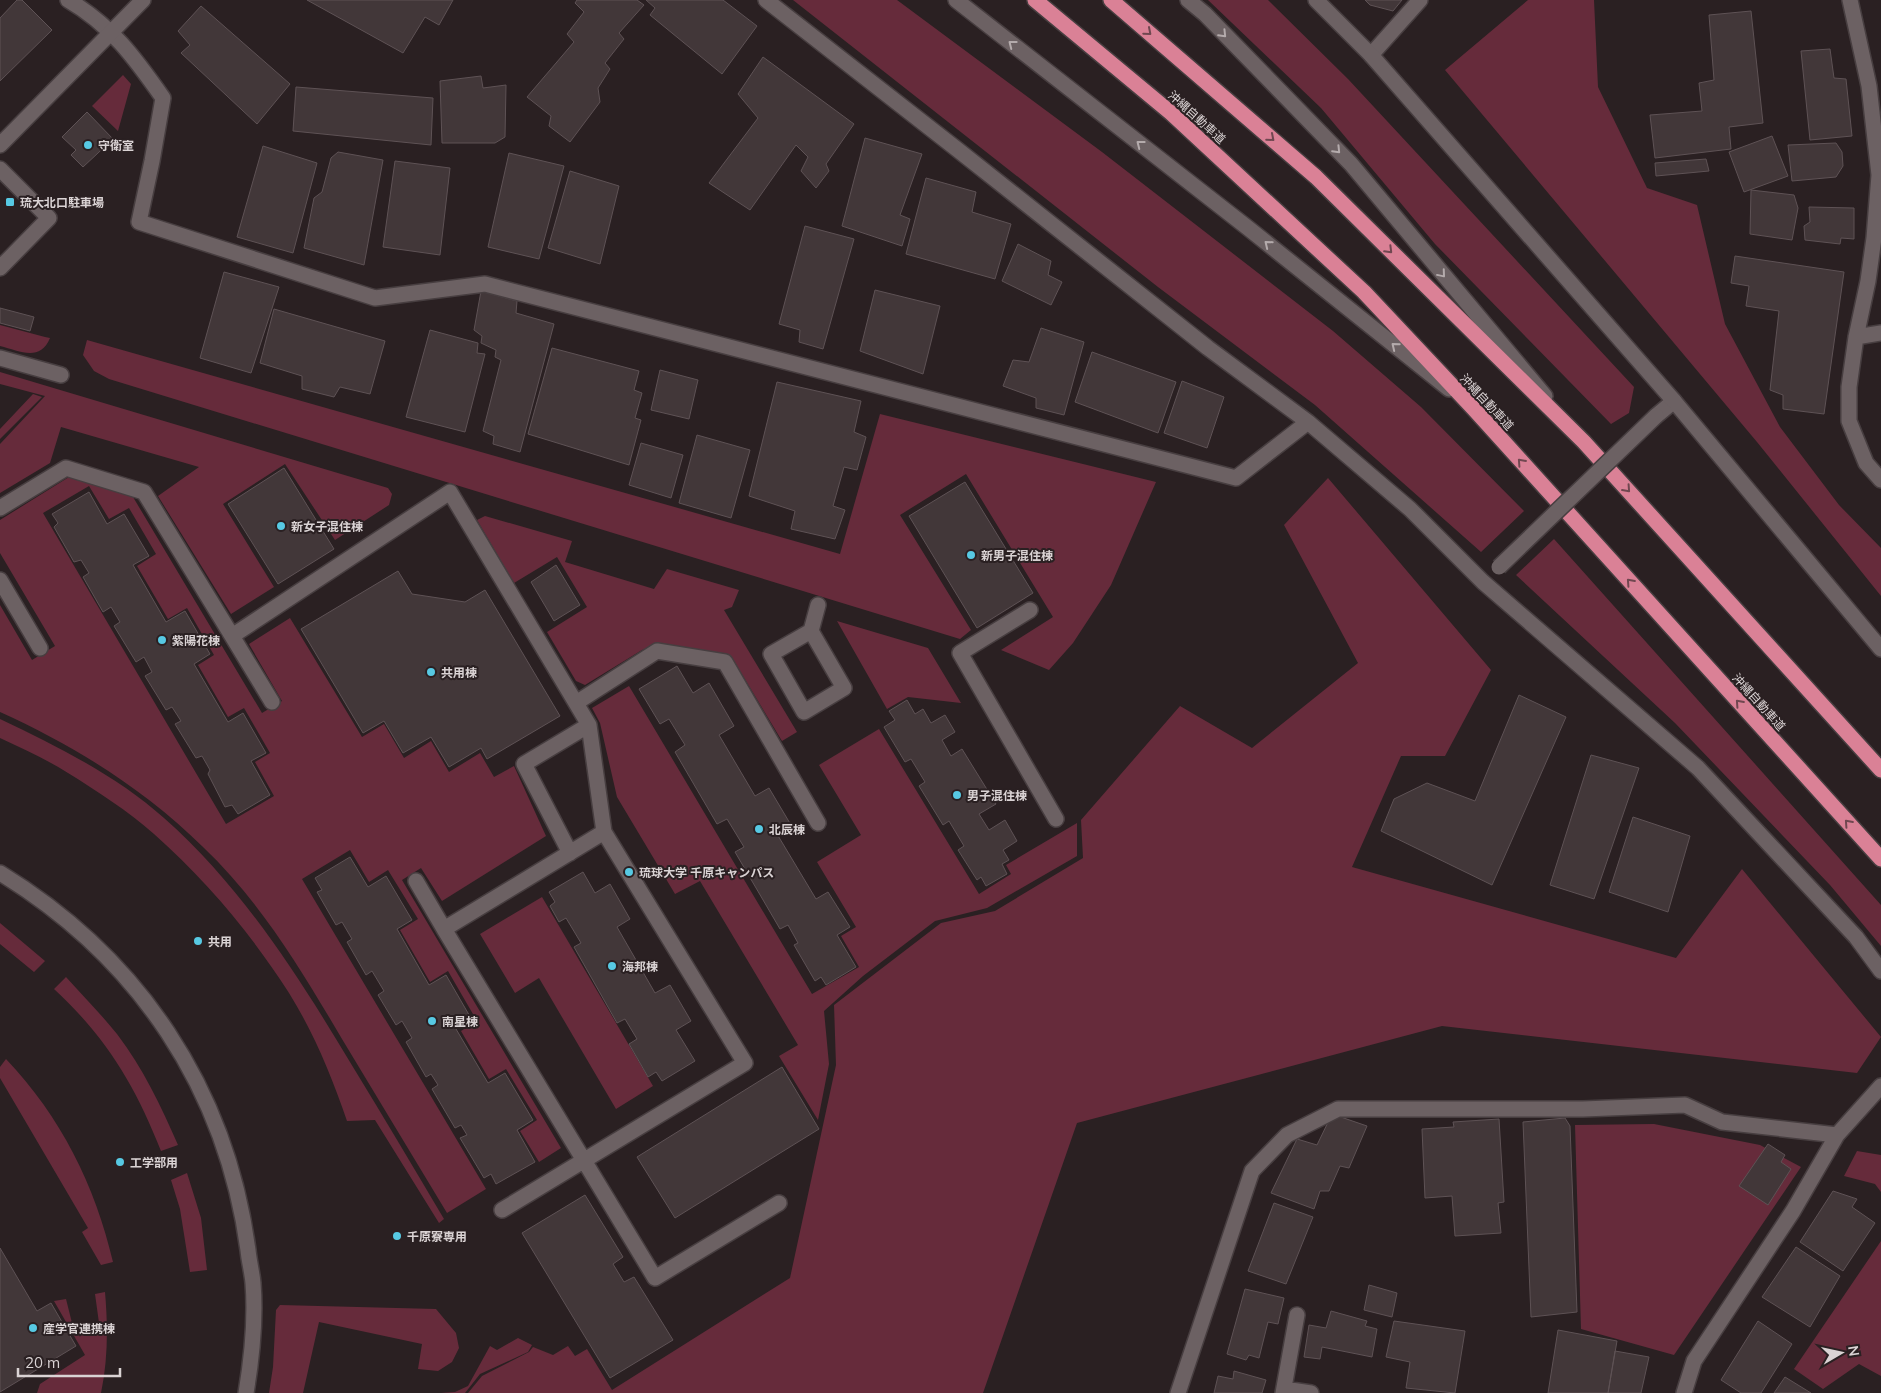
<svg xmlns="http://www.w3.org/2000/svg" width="1881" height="1393" font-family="Mulish,'Noto Sans JP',sans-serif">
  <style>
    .green { fill: #662b3b; fill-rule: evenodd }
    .building { fill: #423739; stroke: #5e5255 }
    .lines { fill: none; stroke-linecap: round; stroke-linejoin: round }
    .lane-casing { stroke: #473e40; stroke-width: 18 }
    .street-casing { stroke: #473e40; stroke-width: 18 }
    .secondary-casing { stroke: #473e40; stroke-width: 18 }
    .highway-casing { stroke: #473e40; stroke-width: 18 }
    .lane { stroke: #6c6163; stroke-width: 15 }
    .street { stroke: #6c6163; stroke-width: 15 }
    .secondary { stroke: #6c6163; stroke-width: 15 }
    .highway { stroke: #da8196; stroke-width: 15 }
    .street-bridge-casing { stroke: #473e40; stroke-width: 18; stroke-linecap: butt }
    .street-bridge { stroke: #6c6163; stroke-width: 15 }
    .oneway { stroke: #704750 }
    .oneway2 { stroke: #b4abac }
    .poi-dot { fill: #57c9e3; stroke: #2a2022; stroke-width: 2 }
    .labels { text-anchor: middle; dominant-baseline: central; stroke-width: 4; stroke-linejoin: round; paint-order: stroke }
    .street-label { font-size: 12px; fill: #dad3d4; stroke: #2a2022 }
    .poi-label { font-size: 12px; font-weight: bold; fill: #dad3d4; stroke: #2a2022; text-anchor: start }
  </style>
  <rect width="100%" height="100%" fill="#2a2022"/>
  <path class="green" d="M793,0H897L1102,152L1333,331L1421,407L1524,511L1481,552L1315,405L1158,287Z
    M1208,0H1268L1348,79L1634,387L1629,413L1611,424L1435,244L1321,108Z
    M1528,0H1594L1598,87L1647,188L1697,205L1725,324L1780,427L1839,505L1881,548V596L1757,442L1445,70Z
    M123,75L131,84L118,131L92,106Z
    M0,325L45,337L50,338C40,362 20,351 0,346Z
    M87,340L840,554L880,414L1156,482L1111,585L1073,643L1049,670L1001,650L1053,617L966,474L900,515L971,630L960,639L109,379L94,371L83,355Z
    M0,372L388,488L392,494L389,505L335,540L285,464L223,504L274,587L231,614L158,496L199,467L61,427L50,463L0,493V444L45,396L0,384Z
    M33,394L42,397L0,439V429Z
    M69,477L133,497L262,713L282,701L249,644L290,618L362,737L384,724L404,758L431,741L449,772L480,753L494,777L514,766L546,836L442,901L421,868L402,880L561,1148L539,1162L520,1131L537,1120L506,1069L489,1079L461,1031L477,1021L448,971L430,982L400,930L418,919L388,870L369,882L350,850L302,879L486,1189L447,1213C412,1155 377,1097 342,1039C302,971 261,902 203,847C144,789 75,746 0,712V605L32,660L55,646L0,553V520ZM89,486L109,519L129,508L156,554L137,566L168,619L187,608L214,655L198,665L228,717L244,708L270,753L255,762L274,796L226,824L43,513Z
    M1328,478L1491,670L1445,756H1401L1352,867L1676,958L1742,869L1881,1037L1857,1073L1442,1026L1077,1123L983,1393H468L482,1376L529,1352L533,1347L553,1355L568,1346L575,1356L587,1349L612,1390L790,1278L836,1065L834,1005L941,923L995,911L1083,858L1081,820L1180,706L1252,748L1358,663L1284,525Z
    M485,516L572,541L565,562L654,589L667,569L739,590L732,607L724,610L797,732L782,741L731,656L663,644L642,650L585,685L576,681L547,632L587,607L557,557L514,583L477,520Z
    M1554,539L1881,905V946L1830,885L1675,723L1516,575Z
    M837,621L928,648L961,703L908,697L887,709Z
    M629,686L812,994L859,967L841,936L856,927L817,862L861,835L819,765L879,729L979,894L1011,874L1006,865L1077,823V856L987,908L935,921L863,976L824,1011L829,1064L818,1120L779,1056L798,1045L700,881L675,894L617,797L600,723L592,708Z
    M0,719C57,746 117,776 164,818C243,888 299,977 353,1067C384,1118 414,1168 444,1219L439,1223L375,1120L347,1121C332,1077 314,1033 289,993C252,935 206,880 154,834C128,811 97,791 68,773C46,759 23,749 0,738Z
    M542,897L653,1086L616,1109L539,978L515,993L480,934Z
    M0,923L45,961L34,972L0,944Z
    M66,977C83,996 101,1014 117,1034C143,1068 161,1106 178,1145L161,1151C135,1085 106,1037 54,989Z
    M6,1059C61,1117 95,1185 113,1262L101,1265L82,1232L88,1228L0,1078V1067Z
    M1654,1124L1760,1145L1801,1167L1674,1355L1581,1329L1575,1125Z
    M1857,1151L1881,1155V1192L1875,1184L1844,1176Z
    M187,1173L201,1218L207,1270L190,1272L180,1209L171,1180Z
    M1881,1241V1376L1859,1364L1823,1389L1794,1369Z
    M105,1292C108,1326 108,1360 101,1393H37L40,1384L85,1355L54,1301L66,1299L73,1327L99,1323L95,1294Z
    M280,1305L436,1309L456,1333L459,1348L452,1362L438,1371L418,1369L422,1344L319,1322L303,1393H269L273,1367L276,1310Z
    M518,1338L532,1345L528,1352L480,1374L465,1393H441L455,1392L468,1386L490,1346L497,1350Z"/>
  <path class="building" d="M17,0H22L52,30L0,81V18Z
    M307,0H453L439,25L425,17L403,53Z
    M577,0H637L644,5L619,33L624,39L605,63L610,69L598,88L600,102L570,142L549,126L551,116L527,97L574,42L567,34L584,12L575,3Z
    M646,0H723L757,26L722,74L650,15L655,8Z
    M1365,0H1402L1393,11L1370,5Z
    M201,6L290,84L257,124L181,53L190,45L178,31Z
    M1751,11L1763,123L1729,127L1731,149L1655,158L1650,115L1702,111L1699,83L1714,80L1709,15Z
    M1830,49L1834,78L1846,79L1852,136L1810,140L1801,51Z
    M763,57L854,124L826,164L829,171L816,188L801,171L808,157L796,145L750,210L709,183L758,118L738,94Z
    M481,76L483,88L506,85L505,137L495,143H442L440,81Z
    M296,87L433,98L431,145L293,131Z
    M87,112L113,139L83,167L71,155L76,150L62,137Z
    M1772,136L1788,176L1744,192L1729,152Z
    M865,138L922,154L900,215L910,219L902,246L842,226Z
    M1836,143L1842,152L1843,166L1836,177L1792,181L1788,145Z
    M263,146L317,163L293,253L237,237Z
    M338,152L383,160L364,265L304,248L314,198L322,192L331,158Z
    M509,153L564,166L539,259L488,247Z
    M1706,159L1709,171L1656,176L1655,163Z
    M395,161L450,168L440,255L383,247Z
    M570,171L619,186L600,264L548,248Z
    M926,178L976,192L972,212L1011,224L995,279L906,254Z
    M1751,190L1794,195L1798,208L1792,240L1750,234Z
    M1809,207L1854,208V239L1841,238L1840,244L1805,240L1804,226L1810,222Z
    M805,226L854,239L823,349L799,342L800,330L779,324Z
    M1018,244L1051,261L1048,275L1062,282L1051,305L1002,281Z
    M1735,256L1844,272L1824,414L1783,409V395L1770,390L1779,311L1746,306L1749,286L1731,283Z
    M224,272L279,287L251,373L200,358Z
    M875,290L940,306L923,374L860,351Z
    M481,291L517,301L516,313L554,324L520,452L493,444L494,436L483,431L501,360L495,357L496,350L481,343L482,336L474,330Z
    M0,308L34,317L30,331L0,323Z
    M274,309L385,341L370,394L340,387L334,397L302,389V376L260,363Z
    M1041,328L1084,342L1064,415L1036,408V398L1003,386L1013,360L1029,362Z
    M430,330L478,343L477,353L485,354L465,432L406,417Z
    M552,348L639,371L634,390L642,393L635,418L641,420L629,465L528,434Z
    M1092,352L1176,382L1158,433L1075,402Z
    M660,370L698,380L689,419L651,410Z
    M1182,381L1224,397L1207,448L1164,433Z
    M777,382L861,401L854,432L866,437L857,470L844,467L833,506L845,510L835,539L791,529L795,511L749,496Z
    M697,435L750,450L731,518L679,503Z
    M641,443L683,455L671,498L629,485Z
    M284,468L334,549L278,584L228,504Z
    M965,482L1033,593L977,628L909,516Z
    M89,492L107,524L124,514L149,556L133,565L166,622L185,611L210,654L194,664L228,722L243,713L266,753L251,761L270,795L238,814L232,805L225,807L208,774L210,770L202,756L196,758L175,724L181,721L172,707L166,710L145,676L152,672L144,657L136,662L114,626L120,622L111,607L103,612L83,577L89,573L81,560L74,562L54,527L58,523L52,514Z
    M556,565L580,605L554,621L531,582Z
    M398,571L412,594L465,602L485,590L560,716L487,759L481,748L449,767L431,737L403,753L384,721L363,733L301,629Z
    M677,666L693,693L709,683L734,726L719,735L755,796L769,788L791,825L777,834L816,899L828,892L850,927L837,935L856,967L826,985L821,977L815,981L794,945L798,943L788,925L780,929L735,852L744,847L727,819L717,824L675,752L685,745L669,719L660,724L639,689Z
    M1519,695L1566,717L1492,885L1381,831L1394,799L1427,783L1475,801Z
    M907,700L915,714L923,709L931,723L945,715L955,732L942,740L951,756L962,749L996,804L979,814L989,830L1005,820L1017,841L1003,850L1009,860L1002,864L1007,874L986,886L981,877L977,880L958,850L964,846L949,821L943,825L919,786L925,782L911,759L905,762L884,727L895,720L889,711Z
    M1591,755L1639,768L1594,899L1550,885Z
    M1633,817L1690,836L1668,912L1609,892Z
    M350,857L368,887L386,876L412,920L397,929L429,985L446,975L472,1020L456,1029L488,1083L505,1073L533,1120L517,1130L535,1162L496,1184L491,1174L484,1178L460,1138L467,1135L461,1125L455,1128L432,1089L438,1085L431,1074L426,1077L406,1042L412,1038L402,1021L396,1025L378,995L384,991L372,971L366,975L347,942L352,939L342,922L336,925L317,892L322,890L315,878Z
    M583,872L595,893L610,884L630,919L617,927L655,993L670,985L691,1021L676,1030L695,1061L662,1081L656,1072L648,1077L629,1044L637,1039L625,1019L617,1023L574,947L581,943L566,918L559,922L550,906L555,902L549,892Z
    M782,1067L819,1129L675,1218L637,1157Z
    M1332,1114L1367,1126L1349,1168L1340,1166L1329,1191H1320L1314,1209L1271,1193L1297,1139L1317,1145Z
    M1565,1118L1570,1126L1577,1312L1531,1317L1523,1122Z
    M1499,1119L1504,1202L1498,1203L1501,1233L1455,1236L1452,1196L1425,1198L1422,1129L1454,1127L1453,1122Z
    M1768,1144L1785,1155L1781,1162L1791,1169L1768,1205L1739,1186Z
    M1833,1191L1857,1199L1852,1207L1875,1223L1843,1271L1800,1242Z
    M585,1195L623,1257L613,1264L624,1282L634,1277L673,1340L610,1378L522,1233Z
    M1274,1203L1313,1217L1286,1284L1248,1271Z
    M1796,1247L1840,1276L1810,1327L1762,1297Z
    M0,1248L37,1311L51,1303L76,1346L0,1392Z
    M1369,1285L1397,1293L1392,1317L1364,1310Z
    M1245,1289L1284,1298L1278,1324L1268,1322L1259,1358L1249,1355L1246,1360L1227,1354Z
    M1331,1311L1367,1321L1365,1326L1377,1329L1372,1357L1322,1347L1320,1359L1304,1357L1309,1325L1326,1328Z
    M1394,1321L1465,1331L1455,1393L1406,1388L1410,1362L1386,1357Z
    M1758,1321L1792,1344L1761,1393H1741L1721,1380Z
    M1558,1330L1617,1341L1608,1393H1548Z
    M1615,1351L1649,1357L1641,1393H1608Z
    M1234,1371L1266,1380L1262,1393H1214L1218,1376L1233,1379Z
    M1785,1377L1811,1393H1774Z"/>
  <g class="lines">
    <defs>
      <path id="lane" d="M956,0L1248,228L1449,389
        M1188,0L1205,14L1351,164L1545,396
        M0,169L49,218L0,268
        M0,358L61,375
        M0,508L66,468L144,492L232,636L450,492L589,725L604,832L745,1063L502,1210
        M0,580L40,648
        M1030,610L960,653L1056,819
        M811,631L771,654L804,712L844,688L811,631L818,605
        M232,636L272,702
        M576,703L657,651L725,662L818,823
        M604,832L444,929L655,1278L779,1203
        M570,853L524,764L589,725
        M416,881L444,929"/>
      <path id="street" d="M68,0C111,25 135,58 163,98L152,161L139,222L375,298L485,284L1236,478L1308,422
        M766,0L958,150L1208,348L1308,422L1410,509L1483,582L1698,768L1856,937L1881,971
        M1850,0L1869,86L1879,175L1874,238L1868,281L1856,337L1849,387V421L1866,463L1881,480
        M1371,55L1420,0
        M1856,337L1881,333
        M1656,416L1674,401
        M1284,1389L1311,1393
        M1178,1393L1252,1171L1287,1135L1338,1109H1583L1685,1105L1722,1122L1837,1135
        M1283,1393L1297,1315
        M1684,1393L1694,1361L1793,1211L1837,1135L1881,1086"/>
      <path id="secondary" d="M1316,0L1371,55L1674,401L1881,649
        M0,145L143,0
        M0,873C139,958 226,1088 248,1250C249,1261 252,1272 253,1283C256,1320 252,1357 246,1393"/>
      <path id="highway" d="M1035,0L1171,113L1364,292L1474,409L1881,859
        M1111,0L1316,177L1584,442L1881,770"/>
    </defs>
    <use href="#lane" class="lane-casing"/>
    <use href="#street" class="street-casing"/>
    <use href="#secondary" class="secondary-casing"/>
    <use href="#highway" class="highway-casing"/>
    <use href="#lane" class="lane"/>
    <use href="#street" class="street"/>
    <use href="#secondary" class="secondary"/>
    <use href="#highway" class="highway"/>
    <defs>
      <path id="street-bridge" d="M1499,567L1656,416"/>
    </defs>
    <use href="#street-bridge" class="street-bridge-casing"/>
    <use href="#street-bridge" class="street-bridge"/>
  </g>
  <defs><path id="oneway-chevron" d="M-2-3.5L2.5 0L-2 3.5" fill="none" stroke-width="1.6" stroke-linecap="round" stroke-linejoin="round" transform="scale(1.25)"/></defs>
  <g class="oneway">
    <use href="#oneway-chevron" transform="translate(1148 32) rotate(41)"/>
    <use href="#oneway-chevron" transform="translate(1271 138) rotate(41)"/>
    <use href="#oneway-chevron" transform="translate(1389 250) rotate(45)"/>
    <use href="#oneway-chevron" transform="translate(1521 462) rotate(-132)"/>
    <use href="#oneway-chevron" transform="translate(1627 489) rotate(48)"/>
    <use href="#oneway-chevron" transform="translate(1630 582) rotate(-132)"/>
    <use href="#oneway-chevron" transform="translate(1739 703) rotate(-132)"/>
    <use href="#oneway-chevron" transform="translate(1848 823) rotate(-132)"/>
  </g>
  <g class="oneway2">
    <use href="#oneway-chevron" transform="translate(1223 34) rotate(46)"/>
    <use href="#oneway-chevron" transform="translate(1012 44) rotate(-142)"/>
    <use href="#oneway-chevron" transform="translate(1140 144) rotate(-142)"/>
    <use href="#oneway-chevron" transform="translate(1337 150) rotate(46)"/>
    <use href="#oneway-chevron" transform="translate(1268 244) rotate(-141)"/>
    <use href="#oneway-chevron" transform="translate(1442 274) rotate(50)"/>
    <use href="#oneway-chevron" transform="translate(1395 346) rotate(-141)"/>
  </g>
  <g class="poi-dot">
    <circle cx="88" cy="145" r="5"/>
    <rect x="5" y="197" width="10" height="10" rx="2.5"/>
    <circle cx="281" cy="526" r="5"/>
    <circle cx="971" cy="555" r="5"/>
    <circle cx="162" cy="640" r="5"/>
    <circle cx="431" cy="672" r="5"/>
    <circle cx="957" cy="795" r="5"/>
    <circle cx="759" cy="829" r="5"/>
    <circle cx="629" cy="872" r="5"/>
    <circle cx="198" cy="941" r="5"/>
    <circle cx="612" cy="966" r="5"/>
    <circle cx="432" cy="1021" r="5"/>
    <circle cx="120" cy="1162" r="5"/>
    <circle cx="397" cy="1236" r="5"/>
    <circle cx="33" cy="1328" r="5"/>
  </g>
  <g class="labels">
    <g class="street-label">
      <text transform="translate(1197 117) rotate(42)">沖縄自動車道</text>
      <text transform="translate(1487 402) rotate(47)">沖縄自動車道</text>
      <text transform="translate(1759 702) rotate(48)">沖縄自動車道</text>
    </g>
    <g class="poi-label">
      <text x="98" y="145">守衛室</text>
      <text x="20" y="202">琉大北口駐車場</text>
      <text x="291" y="526">新女子混住棟</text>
      <text x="981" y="555">新男子混住棟</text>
      <text x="172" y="640">紫陽花棟</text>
      <text x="441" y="672">共用棟</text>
      <text x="967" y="795">男子混住棟</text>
      <text x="769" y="829">北辰棟</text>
      <text x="639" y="872">琉球大学 千原キャンパス</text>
      <text x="208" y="941">共用</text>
      <text x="622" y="966">海邦棟</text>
      <text x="442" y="1021">南星棟</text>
      <text x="130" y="1162">工学部用</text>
      <text x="407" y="1236">千原寮専用</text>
      <text x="43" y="1328">産学官連携棟</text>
    </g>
  </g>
  <g transform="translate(1841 1353) rotate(81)" stroke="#2a2022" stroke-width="4" paint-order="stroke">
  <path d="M0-4L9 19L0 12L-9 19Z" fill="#dad3d4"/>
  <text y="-8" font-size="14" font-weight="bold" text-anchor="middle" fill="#dad3d4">N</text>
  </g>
  <path d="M18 1368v8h102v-8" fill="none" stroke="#dad3d4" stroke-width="2.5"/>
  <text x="25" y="1368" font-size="15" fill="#dad3d4" stroke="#2a2022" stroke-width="4" paint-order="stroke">20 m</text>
</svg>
